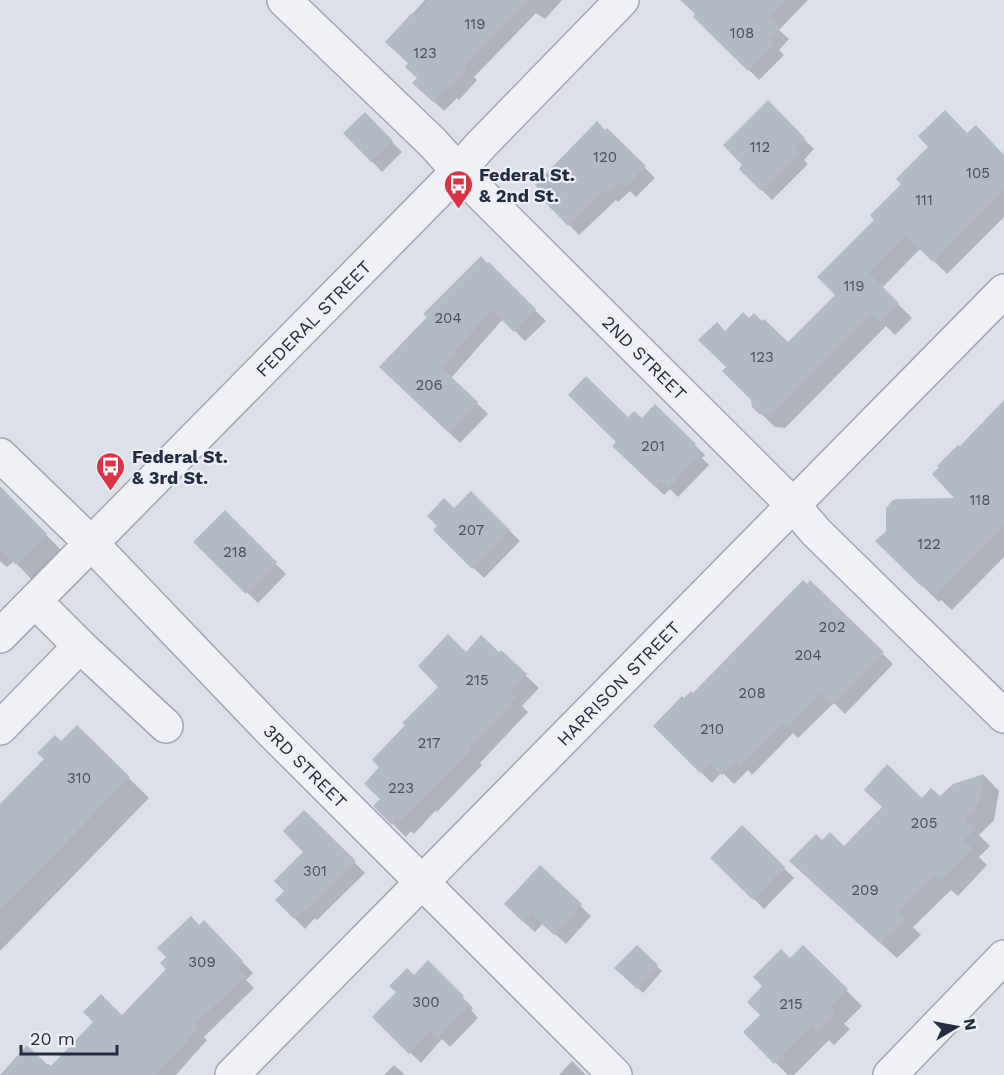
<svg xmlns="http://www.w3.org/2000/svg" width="1004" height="1075" font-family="'Work Sans',sans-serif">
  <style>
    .shadow { fill: #0003 }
    .building { fill: #b3b9c5 }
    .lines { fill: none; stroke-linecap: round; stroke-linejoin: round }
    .minor-casing { stroke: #a1a7b2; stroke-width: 36 }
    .minor { stroke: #eff1f6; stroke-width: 33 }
    .labels { text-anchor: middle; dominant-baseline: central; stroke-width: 4.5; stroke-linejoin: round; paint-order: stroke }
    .number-label { font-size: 15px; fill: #485061 }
    .poi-label { font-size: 18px; font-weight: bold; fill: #242d40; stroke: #eceff6; text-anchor: start }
    .street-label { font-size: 18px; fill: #242d40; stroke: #eceff6 }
  </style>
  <rect width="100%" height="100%" fill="#dce0e8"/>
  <path class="shadow" d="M425,0H562L545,19L536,13L474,77L477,80L459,100L457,98L444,111L425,93L419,79L409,64L387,42Z
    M702,0H808L779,30L789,39L779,50L784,55L759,80L695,16Z
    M768,103L814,149L804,160L808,164L772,200L741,169Z
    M365,114L402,152L382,172L345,133Z
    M607,130L655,178L636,197L630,191L618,202L616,200L579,235L540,195Z
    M967,135L1004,156V217L947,274L921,248L882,288L912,318L895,335L886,326L785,428L775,427L753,406V400L728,367L725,333L788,344L837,295Z
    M489,264L546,321L525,341L503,319L451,378L488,414L460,443L392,377Z
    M1004,403V557L952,610L941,600L939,602L877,541L887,531V508L957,500L960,448Z
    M655,406L705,455L702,458L709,465L678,497L670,489L664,495L614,446L628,420H642Z
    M0,488L62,551L32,580L14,561L7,567L0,561Z
    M471,493L520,541L484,578L435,530Z
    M225,512L286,574L258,603L195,542Z
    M810,582L893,664L845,714L834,703L798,738L793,733L752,775L748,770L734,784L722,772L712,783L655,726L685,700L693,695Z
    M501,652L539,688L522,706L528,712L480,763L482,765L437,812L436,810L414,834L411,831L406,837L375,806L382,799L381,767L466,654H499Z
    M77,727L149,798L0,951V806Z
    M984,775L999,791L994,820L979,835L990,846L979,857L987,865L958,896L951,890L913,927L921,935L897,958L807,877L822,842L844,848L922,800L940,798L954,785Z
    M304,812L365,873L317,920L315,918L305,929L277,900L286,891L305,852Z
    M742,827L794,878L764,909L712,858Z
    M540,868L591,916L566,944L543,923L535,932L516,915Z
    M204,922L253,973L246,980L254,988L204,1037L207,1040L176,1075H6L49,1064L52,1067L122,1017L168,969Z
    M803,947L862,1006L844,1024L850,1029L834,1045L829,1040L794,1075H788L745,1032L762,1015L790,960Z
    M637,948L662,971L643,993L616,968Z
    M428,962L473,1008L471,1010L478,1018L450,1047L442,1039L421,1063L374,1017Z
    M572,1061L586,1075H559Z
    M394,1065L405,1075H384Z"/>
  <path class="building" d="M429,0H527L464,66L468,69L447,90L445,88L433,102L412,83L417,78L405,67L408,63L385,42L411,14L414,16Z
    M680,0H787L770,18L780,28L769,39L775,44L748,71L693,17L695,14Z
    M768,100L805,138L795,148L799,153L761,191L739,169L742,165L723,145Z
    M945,110L967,133L976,125L1004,155V190L933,262L906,236L869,273L899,303L880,323L871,314L771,415L759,414L752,407L751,400L722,371L726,367L698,340L717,322L725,331L743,312L749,318L754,313L762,321L764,319L788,342L835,295L817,277L874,220L870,215L901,184L896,179L928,147L918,136Z
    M365,112L393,141L371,162L343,133Z
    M597,121L605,130L607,128L646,166L625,188L618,182L607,193L604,190L568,226L538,195L542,192L535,185Z
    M481,256L487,263L489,262L536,309L514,332L492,310L441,367L478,402L449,433L379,367L427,317L423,314Z
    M586,376L628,417L634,411L642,418L655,404L696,444L693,447L700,454L668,489L659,481L654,486L612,446L616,442L568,395Z
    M1004,400V526L935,596L924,585L922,587L875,541L886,531V508L893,500L898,499L954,498L932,474L939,467L937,466L958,445L960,446Z
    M0,486L47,534L16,565L0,549Z
    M471,491L510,530L472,569L433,530L437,526L427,516L444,498L454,508Z
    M225,510L277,562L246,594L193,542Z
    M803,580L807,584L810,580L884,652L833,704L822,693L787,729L782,724L741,766L736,761L722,775L710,763L700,773L653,726L682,696L684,698L691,691L693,693Z
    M448,634L466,652L481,635L499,652L501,650L527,674L510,692L516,698L468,749L470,751L400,822L397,819L392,825L373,806L380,799L364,784L379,767L372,760L405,725L402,723L438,687L418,666Z
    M77,725L130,777L0,910V804L44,759L37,753L55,735L61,741Z
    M887,764L922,798L931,788L940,796L953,784L984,774L979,804L964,819L975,829L964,840L973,849L941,881L934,875L899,911L906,919L880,943L789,861L816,834L822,840L830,832L844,846L882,807L864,790Z
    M304,810L356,861L306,911L304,909L294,919L275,900L284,891L274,881L303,852L283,831Z
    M742,825L785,867L753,900L710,858Z
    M540,865L582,904L554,935L531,914L523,922L504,904Z
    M191,916L199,925L204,920L243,961L237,968L245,977L194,1025L198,1029L188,1039L189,1040L155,1075H0L27,1045L50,1067L93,1022L83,1012L101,994L122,1015L166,969L160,963L166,957L157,948Z
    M637,945L658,965L637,989L614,968Z
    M803,945L848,989L830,1007L835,1013L817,1031L812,1025L774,1064L743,1032L760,1015L747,1002L762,986L753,977L781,949L790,958Z
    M428,960L464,996L462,998L469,1006L438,1037L430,1030L409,1054L372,1017L396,992L389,986L407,968L414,975Z"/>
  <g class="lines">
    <defs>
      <g id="minor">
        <path id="s1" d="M284,0L433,143L458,171L793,505L816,532L1004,716"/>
        <path id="s2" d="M0,455L91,543L270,730L615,1075"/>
        <path id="s3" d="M0,636L458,171L480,146L622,0"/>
        <path d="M80,646L166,726"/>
        <path d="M0,728L80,646L35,601"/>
        <path id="s4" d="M232,1075L1004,291"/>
        <path d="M890,1075L1004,957"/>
      </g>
    </defs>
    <use href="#minor" class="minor-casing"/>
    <use href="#minor" class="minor"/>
  </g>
  <defs>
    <symbol id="bus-pin" viewBox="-11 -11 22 30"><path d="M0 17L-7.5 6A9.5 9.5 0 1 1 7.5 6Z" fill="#dc3244" stroke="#eceff6"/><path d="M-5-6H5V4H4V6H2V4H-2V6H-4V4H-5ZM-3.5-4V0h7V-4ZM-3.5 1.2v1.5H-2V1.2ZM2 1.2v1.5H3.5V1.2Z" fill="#fff"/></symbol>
  </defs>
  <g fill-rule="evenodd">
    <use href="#bus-pin" x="442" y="168" width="33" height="45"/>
    <use href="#bus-pin" x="94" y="450" width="33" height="45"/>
  </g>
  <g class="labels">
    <g class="number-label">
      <text x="475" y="24">119</text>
      <text x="742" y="33">108</text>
      <text x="425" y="53">123</text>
      <text x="760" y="147">112</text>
      <text x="605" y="157">120</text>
      <text x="978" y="173">105</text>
      <text x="924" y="200">111</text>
      <text x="854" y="286">119</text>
      <text x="448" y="318">204</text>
      <text x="762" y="357">123</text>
      <text x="429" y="385">206</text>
      <text x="653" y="446">201</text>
      <text x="980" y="500">118</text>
      <text x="471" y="530">207</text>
      <text x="929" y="544">122</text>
      <text x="235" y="552">218</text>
      <text x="832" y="627">202</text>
      <text x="808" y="655">204</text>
      <text x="477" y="680">215</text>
      <text x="752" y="693">208</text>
      <text x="712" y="729">210</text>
      <text x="429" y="743">217</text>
      <text x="79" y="778">310</text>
      <text x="401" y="788">223</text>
      <text x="924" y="823">205</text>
      <text x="315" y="871">301</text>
      <text x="865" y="890">209</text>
      <text x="202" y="962">309</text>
      <text x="426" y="1002">300</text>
      <text x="791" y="1004">215</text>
    </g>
    <g class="poi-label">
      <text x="479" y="174">Federal St.<tspan x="479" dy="21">&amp; 2nd St.</tspan></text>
      <text x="132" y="456">Federal St.<tspan x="132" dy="21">&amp; 3rd St.</tspan></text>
    </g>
    <g class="street-label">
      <text stroke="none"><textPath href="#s3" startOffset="446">FEDERAL STREET</textPath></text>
      <text stroke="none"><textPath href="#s1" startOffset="508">2ND STREET</textPath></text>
      <text stroke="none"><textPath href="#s4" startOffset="550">HARRISON STREET</textPath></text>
      <text stroke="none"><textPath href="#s2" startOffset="436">3RD STREET</textPath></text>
    </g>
  </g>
  <g transform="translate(956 1027) rotate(80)" stroke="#eceff6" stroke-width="4.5" paint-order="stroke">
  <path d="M0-4.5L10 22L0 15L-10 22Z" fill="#242d40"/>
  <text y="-9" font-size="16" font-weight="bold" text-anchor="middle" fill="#242d40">N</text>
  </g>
  <path d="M21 1045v9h96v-9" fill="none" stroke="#242d40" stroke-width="3"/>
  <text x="30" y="1045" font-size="18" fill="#242d40" stroke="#eceff6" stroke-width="4.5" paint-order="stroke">20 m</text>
</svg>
